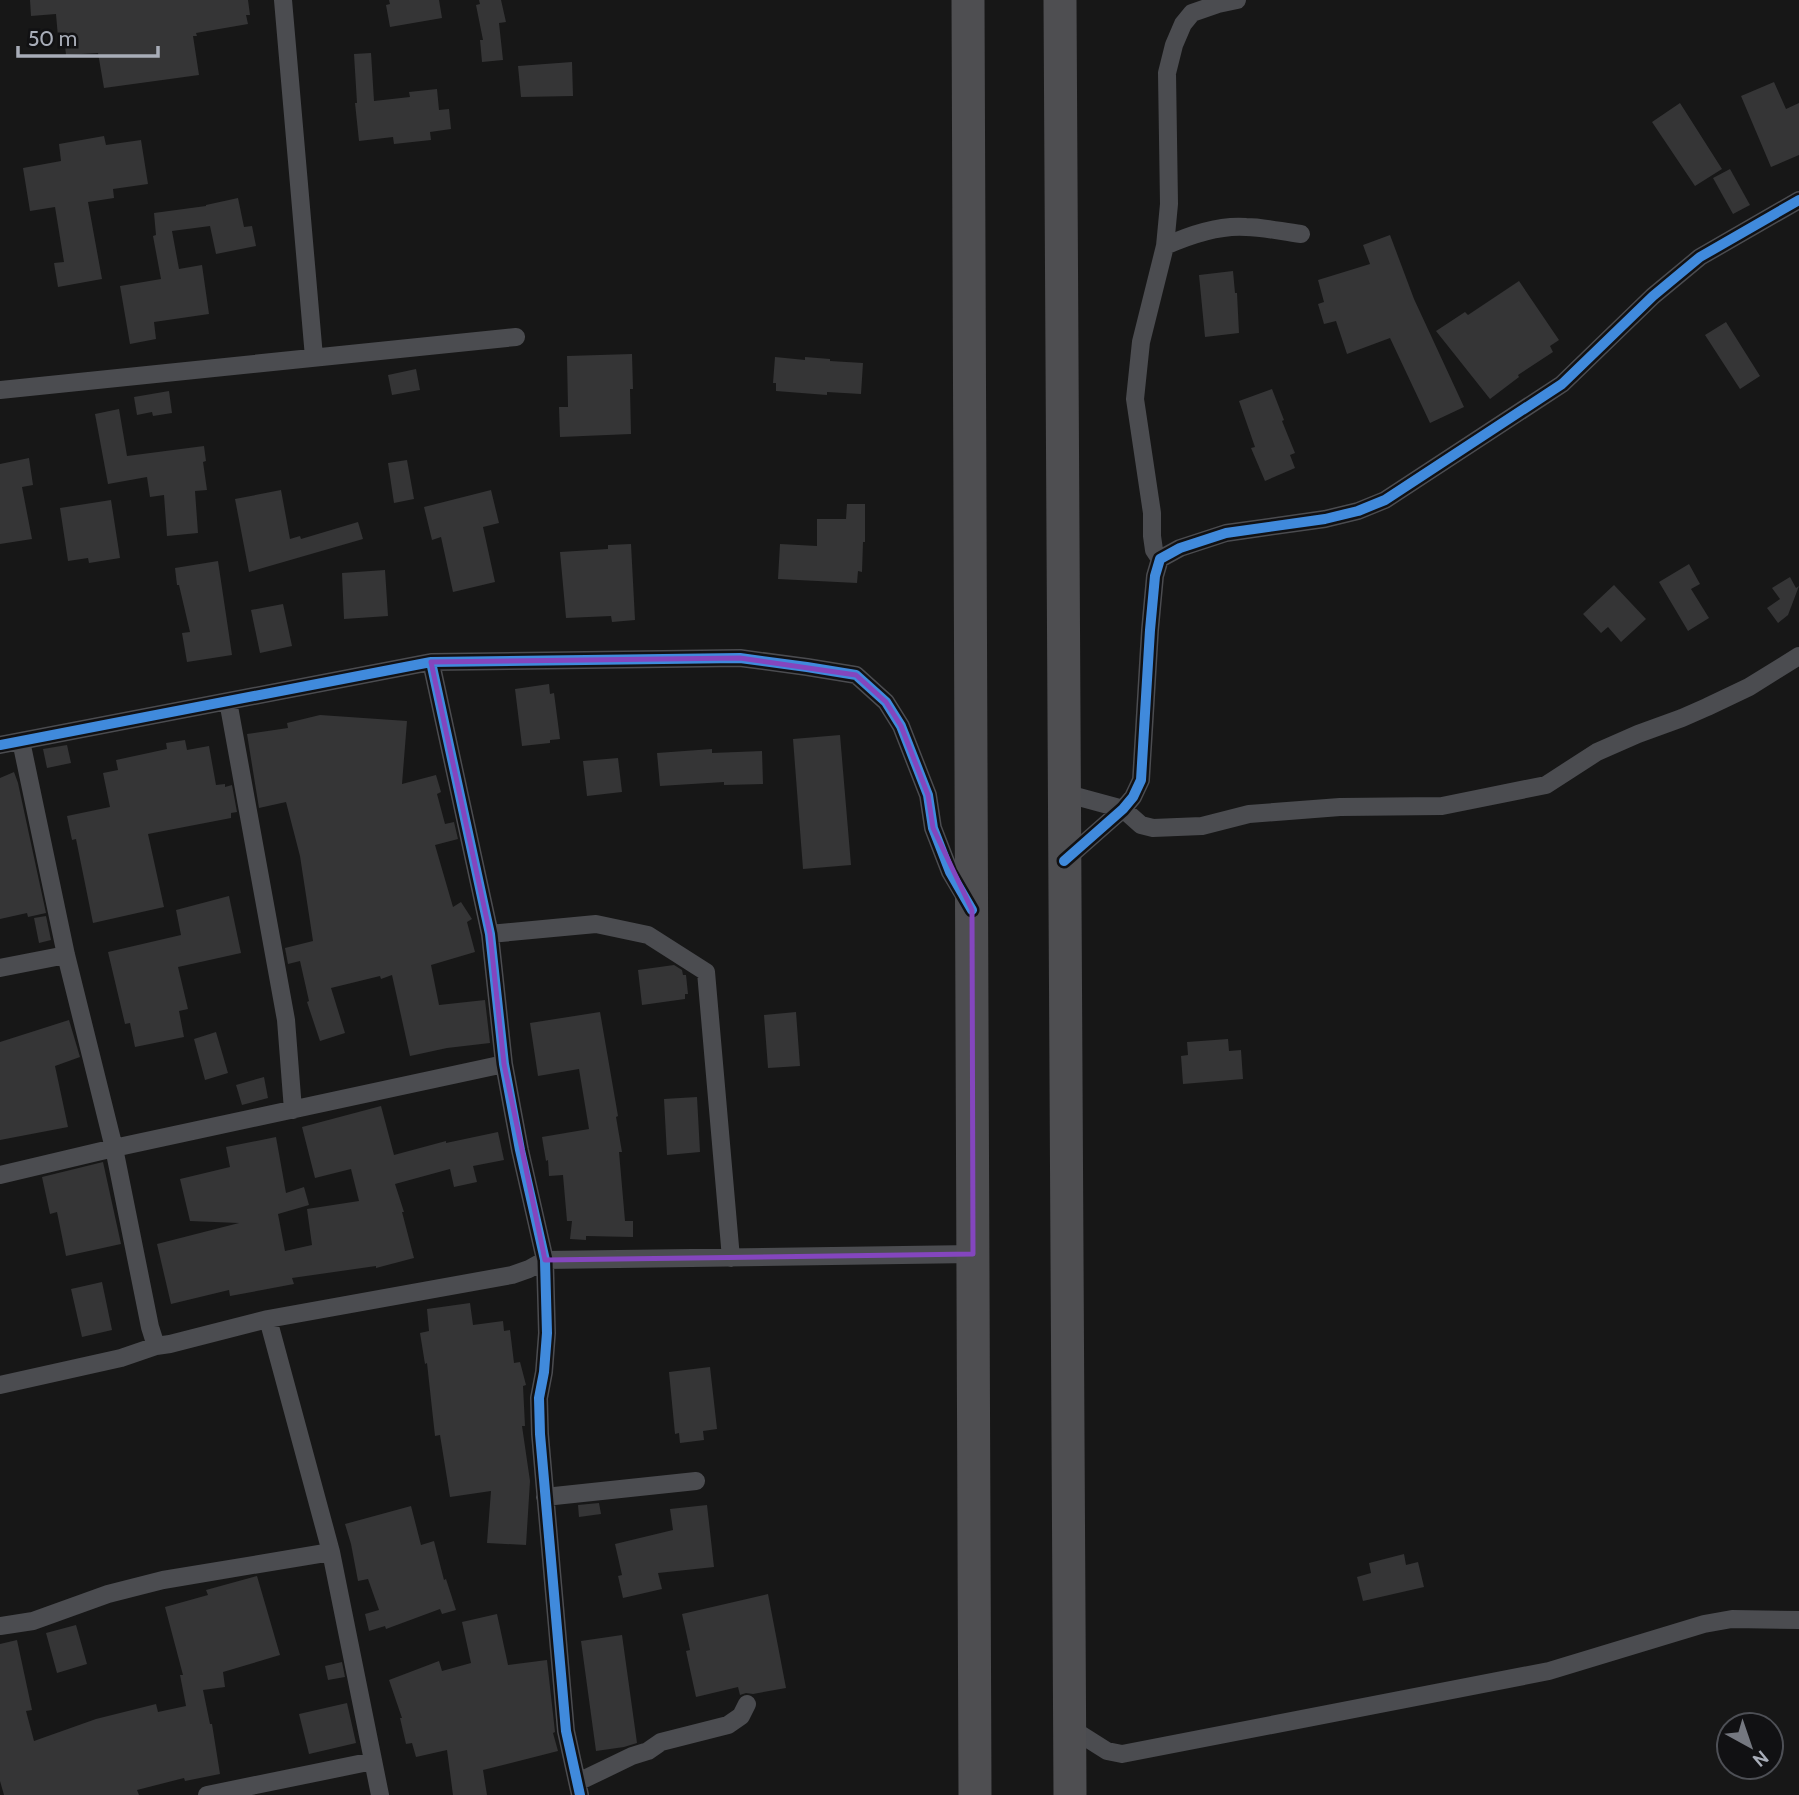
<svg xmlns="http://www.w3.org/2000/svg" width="1799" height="1795" font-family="Cabin,sans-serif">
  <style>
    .building { fill: #353536 }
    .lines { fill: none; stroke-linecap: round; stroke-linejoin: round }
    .minor { stroke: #4b4c50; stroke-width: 18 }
    .motorway { stroke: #4e4e51; stroke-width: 33 }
    .cycleway-casing { stroke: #111113; stroke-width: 15 }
    .cycleway { stroke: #408adc; stroke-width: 10 }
    .marked { fill: none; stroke: #8446be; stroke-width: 5; stroke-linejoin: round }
  </style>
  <rect width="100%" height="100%" fill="#171717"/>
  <path class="building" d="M30,0H248L250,15H246L248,24L196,33L197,36H193L199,75L104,88L98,53L66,55L64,36L58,37L56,14L31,16Z
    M389,0H439L442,18L390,27L386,5L390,4Z
    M479,0H501L506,22L499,23L503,60L482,62L480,40H483L476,5L480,4Z
    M371,53L374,101L410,97L409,92L437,89L439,110L449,109L451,129L430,132L431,140L394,144L393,137L359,141L355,103H357L354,54Z
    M572,62L573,96L521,97L518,66Z
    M1774,82L1786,109L1799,103V155L1771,167L1741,96Z
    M1680,103L1722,169L1695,186L1652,122Z
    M104,136L106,145L141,140L148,184L113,189L114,198L88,202L102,279L58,287L54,263L64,262L55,207L30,211L23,168L61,161L59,144Z
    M1730,169L1750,205L1733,214L1713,178Z
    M238,198L244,227L252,226L256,246L216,254L210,226L172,231L179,269L202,265L209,314L154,322L156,339L130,344L120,286L161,279L153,236L156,235L154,213L206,206V205Z
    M1390,235L1414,299L1464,407L1430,423L1390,338L1347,354L1336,321L1324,324L1318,304L1324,302L1318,280L1370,264L1363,245Z
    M1233,271L1235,293H1237L1239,333L1205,337L1199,275Z
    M1519,281L1559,340L1550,346L1553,352L1518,375L1519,377L1490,399L1436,331L1465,312L1468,315Z
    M1726,322L1760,376L1740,389L1705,335Z
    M632,354L633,389H630L631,434L560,437L559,407H568L567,356Z
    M775,357L805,360V357L830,359V361L863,363L861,394L827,392V395L776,391V383H773Z
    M416,369L420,390L392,395L388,375Z
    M1272,389L1284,420L1282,421L1295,453L1290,455L1295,468L1265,481L1251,448L1255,447L1239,401Z
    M169,391L172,413L153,416L152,412L137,415L134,397Z
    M119,409L127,456L204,446L206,461L203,462L207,490L195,491L198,533L167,536L164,495L150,497L147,477L108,484L95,414Z
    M29,458L33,485L22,487L32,539L0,544V464Z
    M407,460L414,499L394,503L388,463Z
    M281,490L290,539L300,536L301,539L358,522L363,539L249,572L235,499Z
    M491,490L499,523L483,527L495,582L453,592L441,537L432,540L424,507Z
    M111,500L120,558L89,563L88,558L68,561L60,508Z
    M847,504H865V542H863L862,572L858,571L857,583L778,579L780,544L817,546V519H846Z
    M631,544L635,620L612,622L611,616L566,618L560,552L608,549V545Z
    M218,561L232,655L187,662L182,633L190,632L179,585H177L175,568Z
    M1689,564L1700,584L1691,589L1709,618L1688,631L1659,582Z
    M385,570L388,616L344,619L342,573Z
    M1790,577L1796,588L1799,586L1788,615L1778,623L1767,608L1780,599L1772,588Z
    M1614,585L1646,619L1621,642L1608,627L1601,633L1583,614Z
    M283,604L292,646L260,653L251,610Z
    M549,684L550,694L554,693L560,739L550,740V743L522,746L515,689Z
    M320,715L407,721L402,784L436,775L441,792L437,794L445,824L454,822L458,839L435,845L453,907L461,902L472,919L467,922L475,952L431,965L439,1005L485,1000L490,1043L447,1048L410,1056L392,975L381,979L380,976L331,988L345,1033L320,1041L307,1002L309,1001L300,961L288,964L285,948L313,941L300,856L286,802L259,808L247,734L288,728L287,723Z
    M840,735L851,865L803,869L793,739Z
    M185,740L187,750L209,746L216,785L225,784V787L232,785L237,812L231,813V818L148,834L164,907L93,923L76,839L72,840L67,816L110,807L103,773L118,770L116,760L167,749L166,743Z
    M67,745L71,763L47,768L43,749Z
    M712,749V753L762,751L763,784L724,785V782L660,786L657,753Z
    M618,758L622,792L587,796L583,761Z
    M14,772L18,783L46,913L28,917L27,913L0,919V778Z
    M229,896L241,953L178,967L188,1009L179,1011L184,1037L135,1047L130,1023L125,1024L108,952L181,935L176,910Z
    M46,916L51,940L39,943L34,918Z
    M674,965L682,970L683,975H686L688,994H685V999L642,1005L638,970Z
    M600,1012L618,1116L616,1117L622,1152H619L625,1221H633V1237L586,1236V1240L570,1239L572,1221H567L563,1175L549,1176L548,1160L546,1161L542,1137L589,1129L579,1069L538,1076L530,1023Z
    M796,1012L800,1066L768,1068L764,1015Z
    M69,1020L80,1057L55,1066L68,1127L0,1140V1042Z
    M216,1032L228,1073L205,1080L194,1039Z
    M1228,1039L1229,1051L1241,1050L1243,1079L1183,1084L1181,1056L1188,1055L1187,1042Z
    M264,1077L268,1098L242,1105L236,1085Z
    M697,1097L700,1152L667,1155L664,1099Z
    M381,1106L394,1155L446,1141V1143L498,1132L504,1160L473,1166L477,1182L454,1187L450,1169L395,1184L404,1212H402L414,1258L376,1268V1266L292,1278L294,1284L230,1296L229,1290L171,1304L157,1244L239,1223L190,1221L180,1179L230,1167L226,1147L276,1137L286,1193L304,1187L309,1205L278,1214L285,1251L312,1245L307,1209L359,1201L351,1169L315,1178L302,1127Z
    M103,1162L121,1244L66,1256L57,1212L50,1214L42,1177Z
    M102,1282L112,1330L82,1337L71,1289Z
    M470,1303L473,1325L503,1321L504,1331L510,1330L514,1363L520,1362L526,1385L523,1386L525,1426H522L530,1481L526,1545L487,1543L491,1491L450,1497L440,1435L435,1436L427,1363L425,1364L420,1333L429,1331L427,1309Z
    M710,1367L717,1429L703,1431L704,1440L680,1443L679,1433L675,1434L669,1372Z
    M599,1503L601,1514L579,1517L578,1505Z
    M707,1505L714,1567L658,1573L662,1589L623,1598L618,1576L622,1575L615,1544L673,1530L670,1509Z
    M411,1506L421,1545L434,1541L444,1580L446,1579L456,1610L442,1614L440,1609L386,1629L385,1626L369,1631L365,1614L379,1610L368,1579L358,1581L351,1544L345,1524Z
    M1404,1554L1406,1565L1418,1562L1424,1587L1363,1601L1357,1577L1371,1573L1369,1563Z
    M257,1576L280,1655L223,1672L225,1687L203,1690L210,1724H212L220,1774L185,1781L184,1778L137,1790L139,1795H4L0,1781V1644L17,1640L32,1710L26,1711L34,1741L96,1719L156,1704L158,1712L186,1706L180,1675H183L165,1607L208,1595L206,1590Z
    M768,1594L786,1688L753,1694L746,1693L740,1695L738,1687L696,1697L686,1651L690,1650L682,1614Z
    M497,1614L508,1665L547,1660L555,1732L553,1733L558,1751L483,1770L487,1795H453L447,1750L416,1757L412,1743L406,1744L400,1718H402L389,1680L439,1661L442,1671L471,1663L462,1622Z
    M76,1625L87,1664L57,1673L46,1633Z
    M622,1635L637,1743L624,1747L596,1751L581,1641Z
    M342,1662L345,1677L328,1680L325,1666Z
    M347,1703L356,1743L309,1754L299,1714Z"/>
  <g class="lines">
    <path class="minor" d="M283,0L314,357
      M1165,246C1190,235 1218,225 1246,227C1264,227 1283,232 1301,234
      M0,390L516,337
      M1160,559L1154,550L1152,536V513L1135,399L1141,342L1165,246L1169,204L1167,73L1174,45L1183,24L1192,13L1218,4L1237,0
      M431,662L490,934L504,1064L520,1150L545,1260L547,1333L544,1372L539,1398L540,1434L566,1731L580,1795
      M228,701L286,1020L293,1110
      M21,741L66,955L114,1148L150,1327L156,1346
      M0,745L431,662L740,658L807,667L856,675L886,702L901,726L928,795L933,828L950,872L966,899
      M1064,793L1123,809L1141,825L1153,828L1202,826L1249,814L1340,807L1442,806L1546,785L1597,752L1638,734L1682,718L1707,707L1749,687L1799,656
      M1064,861L1123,809L1133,797L1141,780L1150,630L1155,576L1160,559L1180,548L1226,533L1325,519L1358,511L1385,500L1562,384L1653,296L1700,257L1799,200
      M490,934L596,924L648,935L706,972L731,1258
      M0,968L66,955
      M0,1175L114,1148L504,1064
      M268,1319L331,1552L380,1795
      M0,1385L121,1358L156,1346L170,1344L268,1319L512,1275L529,1269L545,1260L973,1254
      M545,1497L696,1481
      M0,1626L33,1621L108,1594L163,1580L331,1552
      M1069,1727L1107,1751L1122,1754L1549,1671L1704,1624L1732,1619L1799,1620
      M578,1782L632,1756L648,1751L661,1742L728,1725L741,1716L747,1704
      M207,1795L373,1761"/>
    <path class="motorway" d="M968,0L975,1795
      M1060,0L1070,1795"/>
    <defs>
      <path id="cycleway" d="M431,662L490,934L504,1064L520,1150L545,1260L547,1333L544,1372L539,1398L540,1434L566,1731L580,1795
        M0,745L431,662L740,658L807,667L856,675L886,702L901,726L928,795L933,828L950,872L972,910
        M1064,861L1123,809L1133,797L1141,780L1150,630L1155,576L1160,559L1180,548L1226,533L1325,519L1358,511L1385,500L1562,384L1653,296L1700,257L1799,200"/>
    </defs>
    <use href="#cycleway" class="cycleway-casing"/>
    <use href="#cycleway" class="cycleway"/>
  </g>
  <path class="marked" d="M740,658L856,675L886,702L901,726L928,795L933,828L972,910L973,1254L545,1260L504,1064L490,934L431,662Z"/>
  <g transform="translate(1750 1746) rotate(140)"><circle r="33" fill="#111113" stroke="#4d4f55" stroke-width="2"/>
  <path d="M0-5L12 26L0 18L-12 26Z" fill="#757880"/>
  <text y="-10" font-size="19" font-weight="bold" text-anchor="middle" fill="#a8adb8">N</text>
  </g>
  <path d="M18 46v10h140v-10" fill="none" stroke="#a8adb8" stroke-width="3.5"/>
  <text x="28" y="46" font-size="21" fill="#a8adb8" stroke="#111113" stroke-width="5" paint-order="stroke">50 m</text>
</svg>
